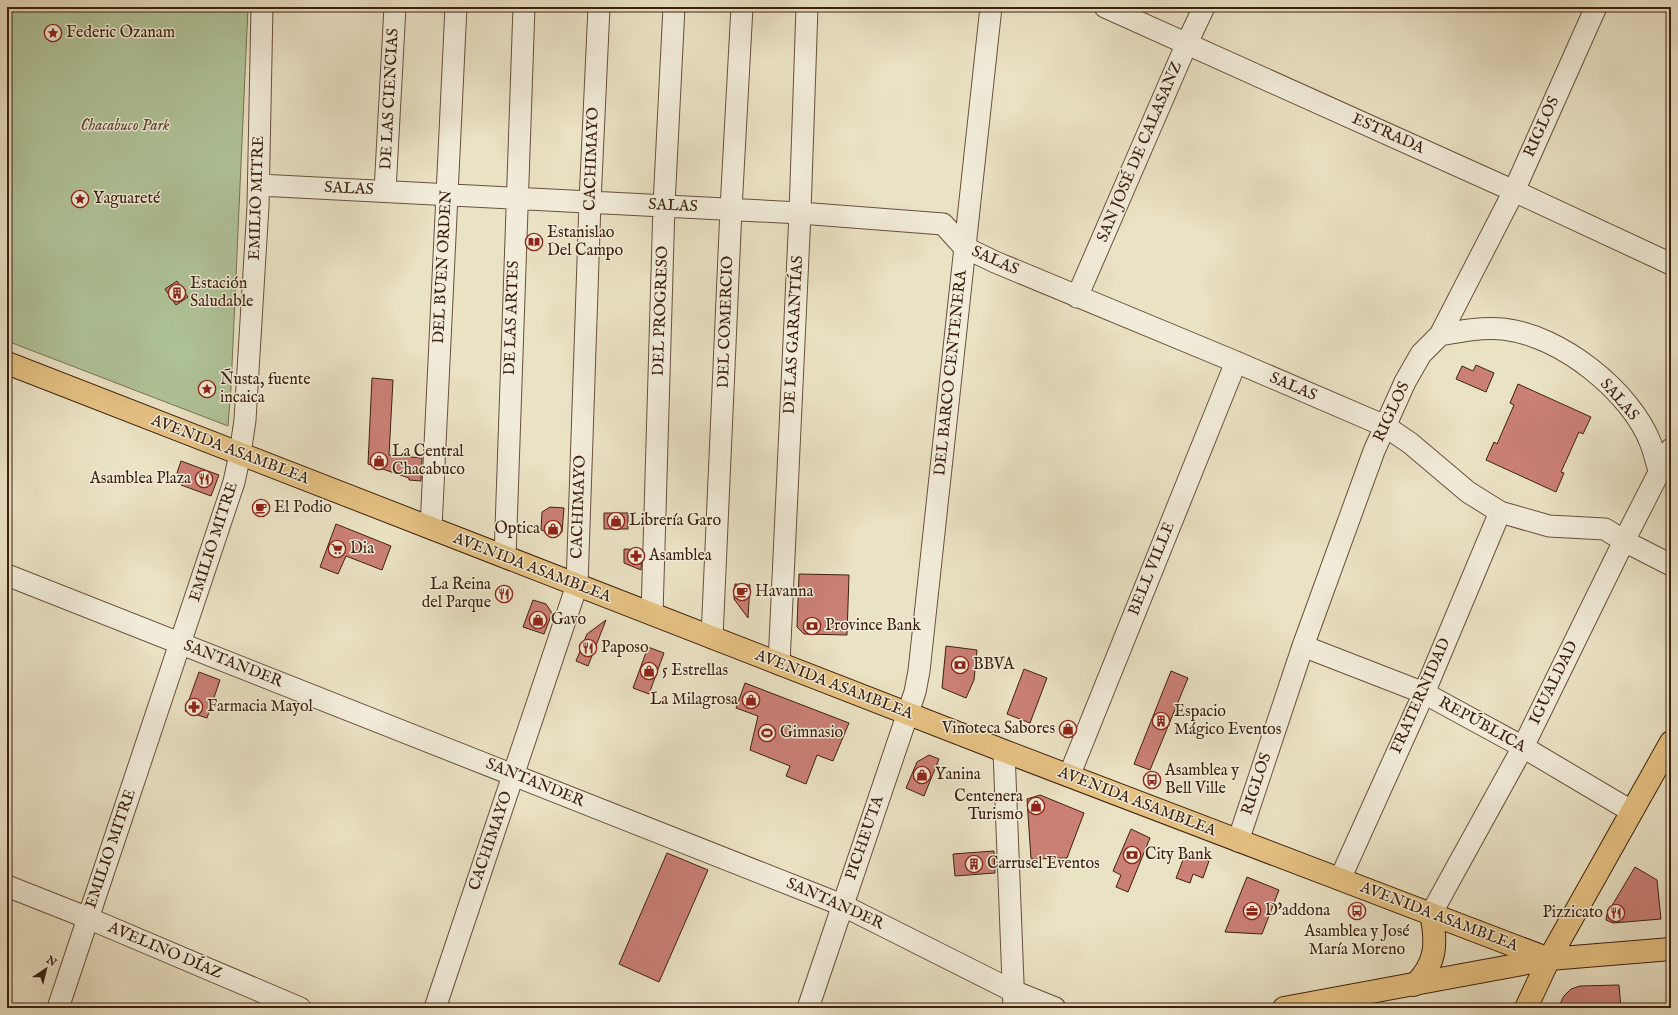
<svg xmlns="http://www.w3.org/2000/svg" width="1678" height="1015" font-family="'IM FELL English',serif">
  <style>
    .green { fill: #b0c499; stroke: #767254 }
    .building { fill: #cb8076; stroke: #3d200e }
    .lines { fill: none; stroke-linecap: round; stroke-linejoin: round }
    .minor-casing { stroke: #68503c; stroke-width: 23 }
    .major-casing { stroke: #3d200e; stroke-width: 24 }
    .minor { stroke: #f1ecd9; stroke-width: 21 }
    .major { stroke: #e5c182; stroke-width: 22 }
    .labels { text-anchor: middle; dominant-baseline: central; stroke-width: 3; stroke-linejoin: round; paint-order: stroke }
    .poi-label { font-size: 16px; fill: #3d200e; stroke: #f1ecd9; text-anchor: start }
    .street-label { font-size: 16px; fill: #3d200e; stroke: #f1ecd9 }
    .park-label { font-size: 16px; font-style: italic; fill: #5a4931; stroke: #f1ecd9 }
  </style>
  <rect width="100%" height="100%" fill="#eae2c4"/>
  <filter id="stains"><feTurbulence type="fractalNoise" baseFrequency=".005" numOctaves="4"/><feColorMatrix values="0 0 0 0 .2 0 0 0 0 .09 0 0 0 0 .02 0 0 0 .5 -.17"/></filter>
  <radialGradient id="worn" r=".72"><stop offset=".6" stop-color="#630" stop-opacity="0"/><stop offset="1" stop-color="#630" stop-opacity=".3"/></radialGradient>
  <path class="green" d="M7,7H248L231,388L228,426L7,341Z"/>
  <path class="building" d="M177,281L188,297L176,305L165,289Z
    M1476,365L1494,373L1486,392L1456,379L1462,366L1473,371Z
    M372,378L393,380L389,455L422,458L421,481L409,480V478L368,464Z
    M1518,384L1591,417L1583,434L1579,432L1561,472L1564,473L1556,492L1486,460L1494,442L1497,444L1514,405L1510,403Z
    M181,461L219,475L211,496L181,485L185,476L177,473Z
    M550,507L564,508L562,532L556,535L541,530L542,512Z
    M604,513H628V529H604Z
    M336,524L391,546L382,570L346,556L338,574L320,567Z
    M624,549L642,550L641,570L624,563Z
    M799,574L849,575L847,635L804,634L797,627Z
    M735,584L750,585L748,618L734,599Z
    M533,600L546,604L552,613L544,634L523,627Z
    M606,620L588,666L576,661L587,634Z
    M946,646L977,650L974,680L966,698L942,688Z
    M648,647L664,653L649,694L633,688Z
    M1024,669L1047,678L1030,723L1007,714Z
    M1171,671L1188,678L1150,770L1134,764Z
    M199,672L220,680L207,718L185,711Z
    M745,683L849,723L833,761L817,755L806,784L786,776L790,766L750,750L758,716L736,708Z
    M929,755L939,759L924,796L906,788L917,762Z
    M1040,795L1084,813L1067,858L1031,859L1027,799Z
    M1131,829L1150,838L1128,892L1116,887L1121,875L1113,871Z
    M994,851L995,873L955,876L953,854Z
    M1186,852L1209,861L1203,878L1193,874L1190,883L1176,878Z
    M667,853L708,870L659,982L619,964Z
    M1635,867L1657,880L1661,919L1613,923L1606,920L1607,914Z
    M1247,877L1279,890L1262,934L1225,932Z
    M1619,985L1621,1008H1558L1564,996L1571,989L1580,986Z"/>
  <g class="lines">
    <defs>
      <path id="minor" d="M1105,7L1514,191L1671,264
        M259,185L800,213L943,224L964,247L995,262L1236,362L1385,426L1410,443L1468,492L1500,512L1549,526L1605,529L1624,541L1671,565
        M385,191L395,7
        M1077,297L1187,43L1204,7
        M1440,335C1461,331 1482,327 1503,329C1560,335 1631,391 1651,444C1654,452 1656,461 1659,470
        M431,528L456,7
        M505,557L524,7
        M7,575L842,905L1013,991L1055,1008
        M652,614L664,205L674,7
        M712,638L731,209L742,7
        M1303,646L1424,693L1523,747L1631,811
        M779,664L800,213L807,7
        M1004,751L1014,1008
        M1069,776L1236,362
        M1238,841L1303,646L1374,451L1405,382L1421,354L1440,335L1514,191L1596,7
        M1340,879L1424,693L1500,512
        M7,886L88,918L300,1008
        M1431,914L1523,747L1624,541L1671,449
        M58,1008L234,482L240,454L245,420L258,206L262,7
        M435,1008L577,585L590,202L599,7
        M808,1008L915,692L919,671L991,7"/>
      <path id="major" d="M7,363L1004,751L1549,959
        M1414,985C1437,964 1437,942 1431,914
        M1284,1008L1549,959L1671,949
        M1526,1008L1549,959L1671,742"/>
    </defs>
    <use href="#minor" class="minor-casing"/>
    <use href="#major" class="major-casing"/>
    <use href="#minor" class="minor"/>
    <use href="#major" class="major"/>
  </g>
  <defs>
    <symbol id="sight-ring" viewBox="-11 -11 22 22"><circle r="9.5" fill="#f1ecd9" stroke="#8f2418" stroke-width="1.5"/><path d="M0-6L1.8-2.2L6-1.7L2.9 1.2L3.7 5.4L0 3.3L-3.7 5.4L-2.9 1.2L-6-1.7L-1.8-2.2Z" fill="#8f2418"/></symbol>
    <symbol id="library-ring" viewBox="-11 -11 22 22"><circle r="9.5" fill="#f1ecd9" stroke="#8f2418" stroke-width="1.5"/><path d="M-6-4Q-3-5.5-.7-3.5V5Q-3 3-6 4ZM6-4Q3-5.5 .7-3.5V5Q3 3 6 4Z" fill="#8f2418"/></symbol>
    <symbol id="building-ring" viewBox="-11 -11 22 22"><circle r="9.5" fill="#f1ecd9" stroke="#8f2418" stroke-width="1.5"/><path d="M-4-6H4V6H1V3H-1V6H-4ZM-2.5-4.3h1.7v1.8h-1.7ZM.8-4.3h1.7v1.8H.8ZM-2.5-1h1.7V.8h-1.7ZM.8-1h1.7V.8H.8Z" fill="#8f2418"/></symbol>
    <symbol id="shop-ring" viewBox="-11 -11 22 22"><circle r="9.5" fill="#f1ecd9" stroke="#8f2418" stroke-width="1.5"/><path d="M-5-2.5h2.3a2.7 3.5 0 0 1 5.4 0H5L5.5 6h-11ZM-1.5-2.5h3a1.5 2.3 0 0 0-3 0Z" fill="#8f2418"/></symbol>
    <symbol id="restaurant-ring" viewBox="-11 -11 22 22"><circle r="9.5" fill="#f1ecd9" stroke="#8f2418" stroke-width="1.5"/><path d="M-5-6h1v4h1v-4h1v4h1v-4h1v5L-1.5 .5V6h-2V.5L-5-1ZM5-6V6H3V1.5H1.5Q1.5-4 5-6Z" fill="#8f2418"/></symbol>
    <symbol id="cafe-ring" viewBox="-11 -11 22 22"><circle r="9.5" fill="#f1ecd9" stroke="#8f2418" stroke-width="1.5"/><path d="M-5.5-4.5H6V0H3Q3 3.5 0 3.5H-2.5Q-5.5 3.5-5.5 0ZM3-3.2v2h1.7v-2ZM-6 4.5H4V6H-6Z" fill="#8f2418"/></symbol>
    <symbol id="supermarket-ring" viewBox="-11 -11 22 22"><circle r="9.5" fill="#f1ecd9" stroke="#8f2418" stroke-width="1.5"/><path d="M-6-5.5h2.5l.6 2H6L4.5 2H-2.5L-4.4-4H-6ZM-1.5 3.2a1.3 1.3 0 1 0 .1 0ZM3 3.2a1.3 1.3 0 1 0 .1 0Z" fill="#8f2418"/></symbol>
    <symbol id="pharmacy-ring" viewBox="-11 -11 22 22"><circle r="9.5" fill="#f1ecd9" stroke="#8f2418" stroke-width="1.5"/><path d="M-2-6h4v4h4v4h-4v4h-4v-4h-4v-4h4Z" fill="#8f2418"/></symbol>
    <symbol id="bank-ring" viewBox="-11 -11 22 22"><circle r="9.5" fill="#f1ecd9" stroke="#8f2418" stroke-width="1.5"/><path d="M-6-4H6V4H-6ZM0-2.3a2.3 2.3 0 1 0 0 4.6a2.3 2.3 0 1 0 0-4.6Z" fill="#8f2418"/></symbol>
    <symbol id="stadium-ring" viewBox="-11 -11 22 22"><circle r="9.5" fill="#f1ecd9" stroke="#8f2418" stroke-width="1.5"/><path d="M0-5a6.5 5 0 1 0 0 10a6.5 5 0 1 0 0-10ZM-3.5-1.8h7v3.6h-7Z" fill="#8f2418"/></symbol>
    <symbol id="bus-ring" viewBox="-11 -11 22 22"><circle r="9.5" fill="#f1ecd9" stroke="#8f2418" stroke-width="1.5"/><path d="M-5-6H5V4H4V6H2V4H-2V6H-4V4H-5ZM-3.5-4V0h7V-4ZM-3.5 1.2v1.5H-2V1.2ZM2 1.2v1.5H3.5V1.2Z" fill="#8f2418"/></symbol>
    <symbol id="office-ring" viewBox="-11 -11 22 22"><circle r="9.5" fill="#f1ecd9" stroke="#8f2418" stroke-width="1.5"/><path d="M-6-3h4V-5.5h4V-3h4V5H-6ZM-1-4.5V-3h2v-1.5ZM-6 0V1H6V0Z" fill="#8f2418"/></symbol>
  </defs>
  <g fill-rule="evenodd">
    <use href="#sight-ring" x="43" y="23" width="20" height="20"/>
    <use href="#sight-ring" x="70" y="189" width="20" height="20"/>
    <use href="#library-ring" x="524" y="232" width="20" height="20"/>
    <use href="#building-ring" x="167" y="283" width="20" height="20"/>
    <use href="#sight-ring" x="197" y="379" width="20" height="20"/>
    <use href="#shop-ring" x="369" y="451" width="20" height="20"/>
    <use href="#restaurant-ring" x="194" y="469" width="20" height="20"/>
    <use href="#cafe-ring" x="251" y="498" width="20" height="20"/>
    <use href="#shop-ring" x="606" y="511" width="20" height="20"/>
    <use href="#shop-ring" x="543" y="519" width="20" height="20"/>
    <use href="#supermarket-ring" x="327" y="539" width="20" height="20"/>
    <use href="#pharmacy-ring" x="626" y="546" width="20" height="20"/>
    <use href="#cafe-ring" x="732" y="582" width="20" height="20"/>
    <use href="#restaurant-ring" x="494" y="584" width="20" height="20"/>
    <use href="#shop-ring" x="528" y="610" width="20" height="20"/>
    <use href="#bank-ring" x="802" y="616" width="20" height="20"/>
    <use href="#restaurant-ring" x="578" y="638" width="20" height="20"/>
    <use href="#bank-ring" x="950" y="655" width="20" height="20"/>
    <use href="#shop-ring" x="639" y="661" width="20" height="20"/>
    <use href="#shop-ring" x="741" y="690" width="20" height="20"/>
    <use href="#pharmacy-ring" x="184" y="697" width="20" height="20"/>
    <use href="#building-ring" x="1151" y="711" width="20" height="20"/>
    <use href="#shop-ring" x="1058" y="719" width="20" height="20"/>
    <use href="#stadium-ring" x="757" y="723" width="20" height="20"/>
    <use href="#shop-ring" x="912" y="765" width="20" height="20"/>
    <use href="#bus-ring" x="1142" y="770" width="20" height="20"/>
    <use href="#shop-ring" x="1026" y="796" width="20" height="20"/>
    <use href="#bank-ring" x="1122" y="845" width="20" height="20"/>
    <use href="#building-ring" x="964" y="854" width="20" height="20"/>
    <use href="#office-ring" x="1242" y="901" width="20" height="20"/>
    <use href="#bus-ring" x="1347" y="901" width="20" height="20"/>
    <use href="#restaurant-ring" x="1606" y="903" width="20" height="20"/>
  </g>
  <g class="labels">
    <g class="poi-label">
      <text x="66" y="33">Federic Ozanam</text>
      <text x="93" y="199">Yaguareté</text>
      <text x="547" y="233">Estanislao<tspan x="547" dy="18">Del Campo</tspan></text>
      <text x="190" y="284">Estación<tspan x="190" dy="18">Saludable</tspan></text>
      <text x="220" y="380">Ñusta, fuente<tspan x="220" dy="18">incaica</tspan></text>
      <text x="392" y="452">La Central<tspan x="392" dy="18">Chacabuco</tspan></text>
      <text x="191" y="479" text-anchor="end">Asamblea Plaza</text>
      <text x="274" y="508">El Podio</text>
      <text x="629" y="521">Librería Garo</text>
      <text x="540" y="529" text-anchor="end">Optica</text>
      <text x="350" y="549">Dia</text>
      <text x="649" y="556">Asamblea</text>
      <text x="491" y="585" text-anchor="end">La Reina<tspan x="491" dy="18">del Parque</tspan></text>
      <text x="755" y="592">Havanna</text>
      <text x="551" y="620">Gavo</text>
      <text x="825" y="626">Province Bank</text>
      <text x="601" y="648">Paposo</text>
      <text x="973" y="665">BBVA</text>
      <text x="662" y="671">5 Estrellas</text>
      <text x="738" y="700" text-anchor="end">La Milagrosa</text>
      <text x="207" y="707">Farmacia Mayol</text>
      <text x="1174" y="712">Espacio<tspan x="1174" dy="18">Mágico Eventos</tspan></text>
      <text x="1055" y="729" text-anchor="end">Vinoteca Sabores</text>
      <text x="780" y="733">Gimnasio</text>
      <text x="1165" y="771">Asamblea y<tspan x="1165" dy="18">Bell Ville</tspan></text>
      <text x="935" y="775">Yanina</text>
      <text x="1023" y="797" text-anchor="end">Centenera<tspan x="1023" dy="18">Turismo</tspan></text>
      <text x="1145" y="855">City Bank</text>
      <text x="987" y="864">Carrusel Eventos</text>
      <text x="1265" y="911">D'addona</text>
      <text x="1603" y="913" text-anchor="end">Pizzicato</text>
      <text x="1357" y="932" text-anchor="middle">Asamblea y José<tspan x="1357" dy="18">María Moreno</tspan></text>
    </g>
    <g class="street-label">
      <text transform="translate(390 99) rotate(-87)">DE LAS CIENCIAS</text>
      <text transform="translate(1542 127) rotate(-66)">RIGLOS</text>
      <text transform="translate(1388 134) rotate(24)">ESTRADA</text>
      <text transform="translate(1140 152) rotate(-67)">SAN JOSÉ DE CALASANZ</text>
      <text transform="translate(592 159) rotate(-88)">CACHIMAYO</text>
      <text transform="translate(349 189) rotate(3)">SALAS</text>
      <text transform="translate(257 198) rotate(-88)">EMILIO MITRE</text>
      <text transform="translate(673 206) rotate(3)">SALAS</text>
      <text transform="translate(995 261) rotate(24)">SALAS</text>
      <text transform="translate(443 267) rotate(-87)">DEL BUEN ORDEN</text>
      <text transform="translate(661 311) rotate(-88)">DEL PROGRESO</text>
      <text transform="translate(512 318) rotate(-88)">DE LAS ARTES</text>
      <text transform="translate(726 322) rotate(-88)">DEL COMERCIO</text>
      <text transform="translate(794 335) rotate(-87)">DE LAS GARANTÍAS</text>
      <text transform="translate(951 373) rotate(-84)">DEL BARCO CENTENERA</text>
      <text transform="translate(1293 387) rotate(23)">SALAS</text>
      <text transform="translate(1619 400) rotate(49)">SALAS</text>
      <text transform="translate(1392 412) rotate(-65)">RIGLOS</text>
      <text transform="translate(230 450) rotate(21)">AVENIDA ASAMBLEA</text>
      <text transform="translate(579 507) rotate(-88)">CACHIMAYO</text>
      <text transform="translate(214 542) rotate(-72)">EMILIO MITRE</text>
      <text transform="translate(532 568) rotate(21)">AVENIDA ASAMBLEA</text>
      <text transform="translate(1152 569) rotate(-68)">BELL VILLE</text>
      <text transform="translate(233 664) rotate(21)">SANTANDER</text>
      <text transform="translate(1554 683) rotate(-64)">IGUALDAD</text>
      <text transform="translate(834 685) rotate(21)">AVENIDA ASAMBLEA</text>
      <text transform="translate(1421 696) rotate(-66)">FRATERNIDAD</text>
      <text transform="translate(1482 725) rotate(29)">REPÚBLICA</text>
      <text transform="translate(535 783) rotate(22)">SANTANDER</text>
      <text transform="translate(1257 784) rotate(-72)">RIGLOS</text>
      <text transform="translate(1137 802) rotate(21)">AVENIDA ASAMBLEA</text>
      <text transform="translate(865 838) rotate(-71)">PICHEUTA</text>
      <text transform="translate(491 841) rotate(-71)">CACHIMAYO</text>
      <text transform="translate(111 849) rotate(-71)">EMILIO MITRE</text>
      <text transform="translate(835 904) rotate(24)">SANTANDER</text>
      <text transform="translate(1439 917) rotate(21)">AVENIDA ASAMBLEA</text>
      <text transform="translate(165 951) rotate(23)">AVELINO DÍAZ</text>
    </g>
    <g class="park-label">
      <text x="125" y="126">Chacabuco Park</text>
    </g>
  </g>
  <rect width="1678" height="1015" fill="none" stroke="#eae2c4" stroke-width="24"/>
  <rect x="8" y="8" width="1662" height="999" fill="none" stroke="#3d200e" stroke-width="2"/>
  <rect x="12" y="12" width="1654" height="991" fill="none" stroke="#3d200e"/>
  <g transform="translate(46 969) rotate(35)" stroke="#f1ecd9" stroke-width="3" paint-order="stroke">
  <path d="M0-3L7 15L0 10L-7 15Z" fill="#3d200e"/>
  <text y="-6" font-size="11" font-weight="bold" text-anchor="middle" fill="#3d200e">N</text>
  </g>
  <rect width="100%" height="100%" filter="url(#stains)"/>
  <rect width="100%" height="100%" fill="url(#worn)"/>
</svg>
